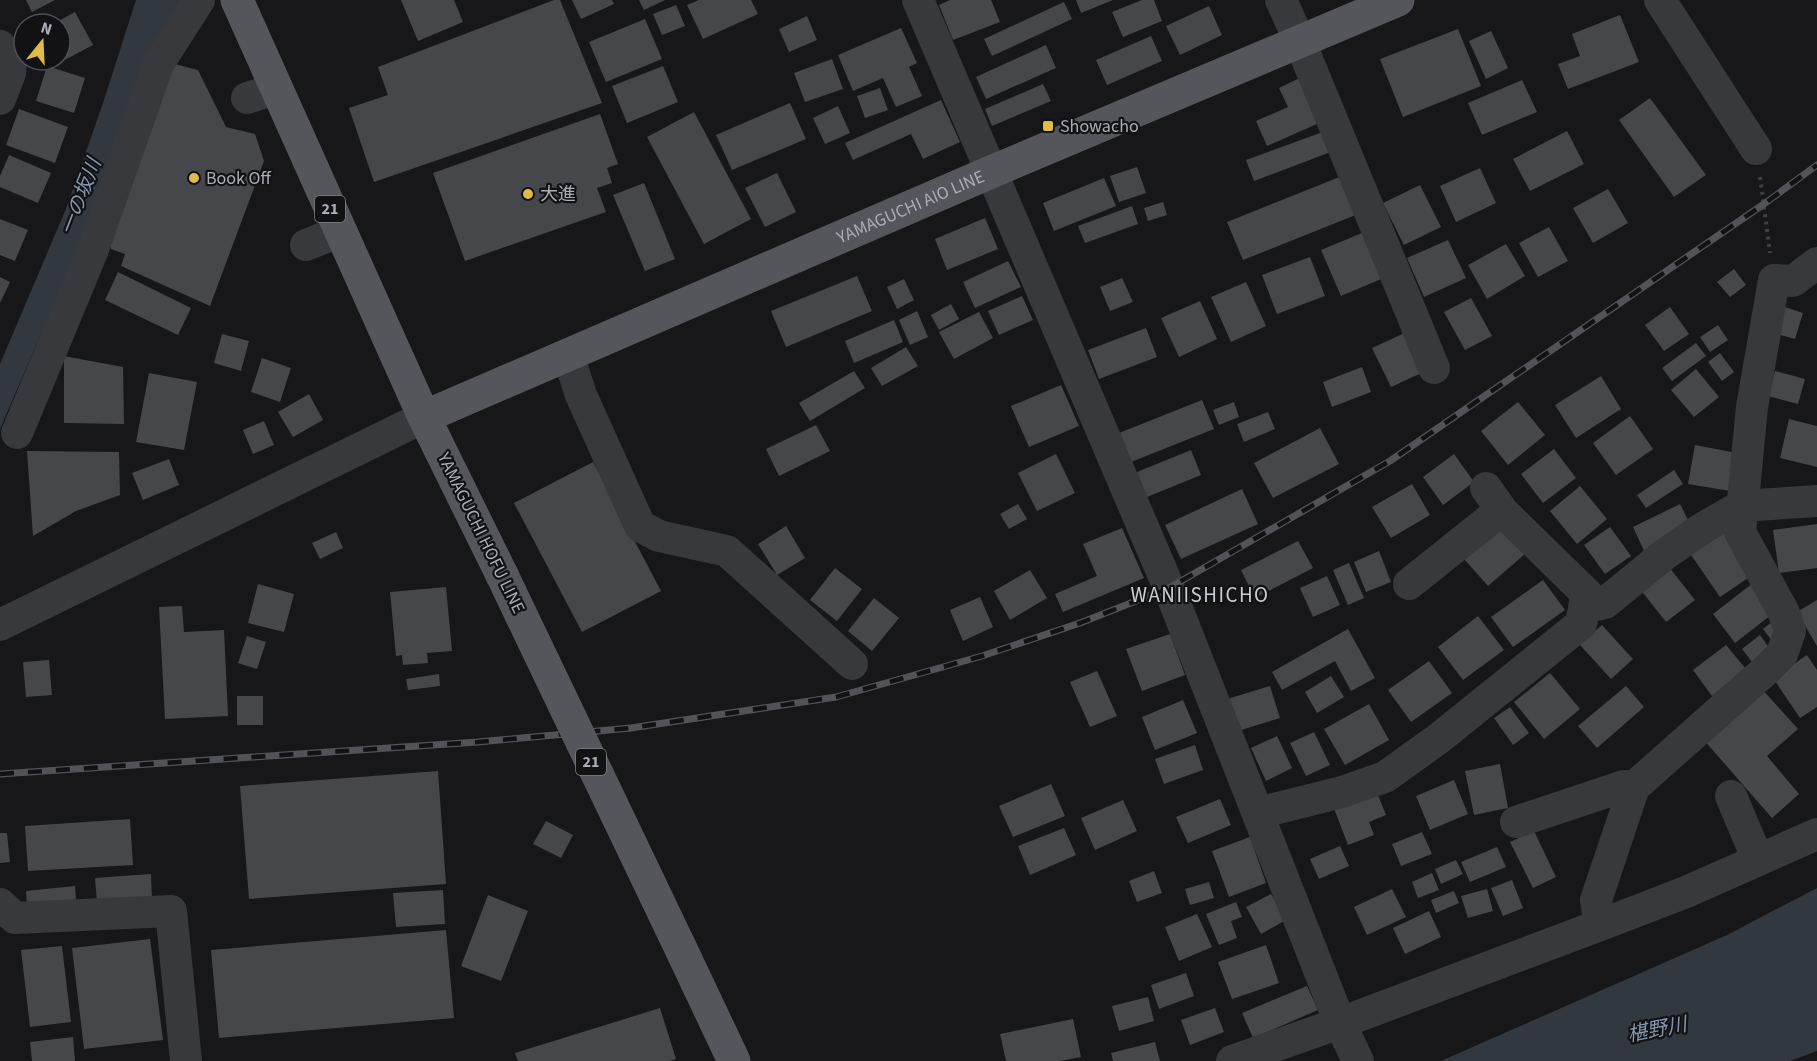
<svg xmlns="http://www.w3.org/2000/svg" width="1817" height="1061" font-family="'Source Sans 3','Noto Sans JP',sans-serif">
  <style>
    .water { fill: #313840 }
    .building { fill: #46474b }
    .lines { fill: none; stroke-linecap: round; stroke-linejoin: round }
    .path { stroke: #3f4044; stroke-width: 4; stroke-dasharray: 3 4.5; stroke-linecap: butt }
    .minor { stroke: #38393d; stroke-width: 32 }
    .major { stroke: #55565c; stroke-width: 33 }
    .rail-casing { stroke: #525358; stroke-width: 7 }
    .rail { stroke: #121214; stroke-width: 4.5; stroke-dasharray: 14; stroke-linecap: butt }
    .major-bridge { stroke: #55565c; stroke-width: 33 }
    .poi-dot { fill: #dfbb49; stroke: #121214; stroke-width: 2 }
    .labels { text-anchor: middle; dominant-baseline: central; stroke-width: 4.5; stroke-linejoin: round; paint-order: stroke }
    .shield { fill: #121214; stroke: #7d7e86; stroke-width: 1.5 }
    .shield-label { font-size: 16px; font-weight: bold; fill: #abadb7 }
    .poi-label { font-size: 18px; fill: #abadb7; stroke: #121214; text-anchor: start }
    .street-label { font-size: 18px; fill: #abadb7; stroke: #121214 }
    .water-label { font-size: 20px; font-style: italic; fill: #8597ae; stroke: #121214 }
    .quarter-label { font-size: 21px; letter-spacing: 1.5px; fill: #cbcdd4; stroke: #121214 }
  </style>
  <rect width="100%" height="100%" fill="#171719"/>
  <path class="water" d="M136,0H185L0,429V364L66,209L103,103Z
    M1817,888V1051L1790,1061H1441L1727,935Z"/>
  <path class="building" d="M26,0H55L32,12Z
    M401,0H454L463,22L418,41Z
    M554,0H560L602,103L374,182L349,108L388,95L378,67Z
    M572,0H612L614,4L581,19Z
    M639,0H665L644,10Z
    M699,0H751L758,14L703,39L687,5Z
    M950,0H991L1000,22L953,40L939,5Z
    M1076,0H1113L1081,13Z
    M1142,0H1154L1162,21L1123,37L1112,12Z
    M1064,2L1072,19L992,56L984,39Z
    M676,5L685,26L662,35L653,14Z
    M1209,6L1222,35L1180,55L1166,26Z
    M75,12L93,45L59,63L58,60H60V24H53Z
    M1620,15L1639,62L1568,89L1558,64L1580,56L1572,34Z
    M807,16L817,40L789,52L779,29Z
    M645,19L662,59L606,82L589,42Z
    M901,28L917,63L909,67L922,96L896,107L883,78L853,91L838,55Z
    M1458,29L1481,86L1403,117L1380,59Z
    M1491,31L1508,68L1486,79L1469,41Z
    M1151,36L1162,61L1107,85L1096,60Z
    M1046,45L1056,68L986,99L976,77Z
    M832,59L843,89L805,102L794,73Z
    M171,63L198,70L226,127L255,134L264,161L210,306L121,266L125,254L111,249V236Z
    M47,66L85,78L74,113L36,101Z
    M663,66L678,102L627,123L612,86Z
    M1306,75L1326,120L1267,146L1256,121L1288,107L1279,88Z
    M1522,80L1537,112L1482,135L1468,103Z
    M1043,84L1051,101L992,126L985,109Z
    M880,88L888,110L865,118L857,96Z
    M1650,98L1706,175L1674,197L1619,120Z
    M941,100L960,142L923,159L911,134L853,160L845,143Z
    M790,103L806,139L732,170L716,135Z
    M838,106L850,133L825,144L813,118Z
    M19,109L68,127L55,163L6,145Z
    M694,112L751,219L704,244L647,137Z
    M600,114L618,164L607,168L612,183L597,188L606,212L465,261L433,173Z
    M1328,130L1336,150L1254,181L1246,160Z
    M1567,131L1584,164L1530,191L1513,159Z
    M9,155L51,173L38,203L0,187V176Z
    M1137,167L1146,193L1119,202L1110,176Z
    M1480,168L1496,203L1456,222L1440,186Z
    M777,173L796,212L765,227L745,188Z
    M1347,174L1363,212L1243,260L1227,222Z
    M1104,178L1116,206L1054,231L1043,203Z
    M644,183L675,259L645,271L613,195Z
    M1420,185L1441,227L1404,245L1383,203Z
    M1608,189L1628,223L1593,243L1573,208Z
    M1163,202L1167,215L1148,221L1144,208Z
    M1132,206L1138,224L1085,243L1078,226Z
    M985,218L998,249L947,270L935,239Z
    M0,219L28,230L15,261L0,255Z
    M1549,227L1568,261L1538,277L1519,243Z
    M1374,228L1393,274L1341,296L1321,250Z
    M1448,240L1466,278L1424,297L1407,258Z
    M1506,244L1525,276L1487,299L1468,265Z
    M1310,257L1325,296L1277,314L1262,275Z
    M1008,261L1021,287L975,308L963,282Z
    M1734,269L1746,285L1730,297L1717,282Z
    M118,272L191,308L178,335L105,300Z
    M857,276L872,311L786,347L771,311Z
    M0,277L10,282L0,303Z
    M1122,278L1133,302L1110,311L1100,287Z
    M904,279L914,300L897,309L887,287Z
    M1246,282L1266,326L1231,342L1211,297Z
    M1022,296L1033,320L999,335L988,311Z
    M1471,298L1492,336L1465,350L1444,312Z
    M1200,301L1217,339L1179,357L1161,318Z
    M951,304L959,319L939,330L931,315Z
    M1782,306L1803,313L1795,339L1774,333Z
    M1670,307L1689,334L1664,351L1645,325Z
    M917,311L928,337L910,345L899,320Z
    M979,312L993,338L954,359L939,332Z
    M894,320L903,342L854,363L845,341Z
    M1718,325L1728,340L1710,352L1700,337Z
    M1146,328L1157,357L1099,379L1088,350Z
    M1409,331L1428,370L1391,387L1372,348Z
    M222,334L249,341L241,371L214,363Z
    M1696,343L1706,356L1672,381L1662,368Z
    M906,347L918,366L882,386L871,368Z
    M1720,353L1734,372L1722,381L1708,362Z
    M64,356L123,367L124,424L64,423Z
    M262,358L291,368L280,402L251,392Z
    M1362,367L1371,392L1332,407L1323,382Z
    M1696,369L1719,397L1694,417L1671,390Z
    M854,371L865,388L810,421L799,403Z
    M1775,371L1805,379L1798,404L1768,396Z
    M149,373L197,382L184,450L136,442Z
    M1601,376L1621,409L1576,438L1555,405Z
    M1061,385L1079,426L1029,447L1011,406Z
    M309,394L323,420L293,437L278,412Z
    M1202,400L1214,429L1131,462L1119,433Z
    M1234,402L1239,417L1219,425L1213,410Z
    M1518,402L1545,435L1508,465L1481,431Z
    M1268,412L1275,429L1244,442L1237,424Z
    M1630,416L1653,449L1616,475L1593,443Z
    M1789,419L1817,426V467L1780,458Z
    M264,421L274,445L253,454L243,430Z
    M816,425L830,451L779,476L766,449Z
    M1320,428L1339,464L1273,498L1254,463Z
    M1695,445L1737,453L1730,491L1688,484Z
    M1554,449L1576,478L1543,503L1521,474Z
    M1191,450L1201,475L1147,497L1137,472Z
    M27,451L119,452L120,495L76,511L33,536Z
    M1056,454L1075,493L1037,511L1018,473Z
    M1454,454L1474,482L1443,505L1423,477Z
    M169,459L179,485L143,500L132,473Z
    M593,462L661,591L582,632L514,503Z
    M1674,470L1683,484L1646,508L1637,495Z
    M1412,484L1430,515L1391,538L1372,507Z
    M1580,486L1607,519L1577,544L1550,511Z
    M1242,489L1258,524L1181,559L1165,525Z
    M1018,504L1027,519L1009,529L1000,514Z
    M1680,504L1693,530L1645,553L1633,527Z
    M1817,524V568L1779,573L1773,530Z
    M786,526L805,558L777,575L758,544Z
    M1501,526L1525,554L1488,586L1464,559Z
    M1610,527L1631,556L1605,574L1584,545Z
    M1122,528L1144,578L1063,612L1055,594L1097,576L1083,544Z
    M1723,528L1754,574L1720,597L1689,552Z
    M336,532L343,548L320,559L312,543Z
    M1298,541L1313,568L1255,598L1241,570Z
    M1379,551L1391,582L1366,592L1354,562Z
    M1349,563L1364,598L1348,605L1333,570Z
    M1669,567L1695,600L1666,622L1640,589Z
    M835,568L862,589L837,621L810,600Z
    M1030,570L1047,598L1010,620L994,591Z
    M1327,576L1340,605L1313,617L1300,588Z
    M1543,580L1565,610L1513,647L1491,617Z
    M1753,583L1775,612L1735,643L1713,614Z
    M258,584L294,594L284,632L248,623Z
    M446,587L452,651L427,653L428,663L403,665L402,655L396,656L390,592Z
    M980,597L993,627L963,641L950,610Z
    M874,598L899,618L872,651L848,631Z
    M1817,600V646L1797,612Z
    M182,606L184,632L224,630L228,716L165,719L159,607Z
    M1478,616L1504,650L1463,680L1438,647Z
    M1777,618L1773,642L1763,629Z
    M1602,625L1633,659L1611,679L1580,645Z
    M1348,629L1375,678L1351,691L1335,661L1282,690L1272,672Z
    M1170,634L1185,675L1142,691L1126,649Z
    M1760,635L1773,653L1756,667L1742,649Z
    M247,636L266,642L257,669L238,663Z
    M1726,645L1746,669L1712,696L1693,670Z
    M1807,655L1817,670V707L1800,718L1773,678Z
    M49,660L52,695L26,697L23,662Z
    M1429,661L1452,693L1411,722L1388,690Z
    M1097,671L1117,716L1090,727L1070,682Z
    M1550,673L1580,709L1544,739L1514,702Z
    M439,674L440,686L408,690L406,679Z
    M1331,676L1344,697L1317,713L1305,692Z
    M1270,686L1280,718L1238,731L1227,699Z
    M1626,686L1644,707L1597,748L1578,726Z
    M1761,688L1798,729L1767,756L1799,794L1772,818L1703,739Z
    M237,696H263V725H237Z
    M1183,700L1197,733L1155,750L1142,717Z
    M1369,704L1389,740L1345,765L1324,729Z
    M1510,707L1529,733L1513,745L1494,718Z
    M1314,732L1330,765L1306,776L1290,743Z
    M1277,736L1292,768L1266,781L1251,748Z
    M1195,745L1203,770L1164,784L1155,759Z
    M1500,764L1508,808L1474,815L1465,771Z
    M438,771L446,884L249,899L240,786Z
    M1454,780L1468,814L1430,830L1416,796Z
    M1051,784L1065,816L1013,837L999,806Z
    M1376,790L1386,815L1369,822L1374,835L1348,845L1333,806Z
    M1220,799L1231,825L1188,843L1176,817Z
    M1123,800L1137,831L1095,850L1081,818Z
    M130,819L133,865L28,871L25,826Z
    M546,821L573,835L561,858L533,844Z
    M1064,828L1076,855L1030,875L1018,846Z
    M1534,831L1556,877L1533,888L1510,842Z
    M1422,832L1432,854L1401,866L1392,844Z
    M0,833H7L10,862L0,863Z
    M1250,837L1266,883L1229,897L1212,851Z
    M1340,846L1349,866L1319,879L1310,859Z
    M1497,847L1506,867L1470,882L1461,862Z
    M1456,860L1463,874L1441,884L1435,869Z
    M1154,871L1162,893L1137,902L1129,881Z
    M1432,873L1439,890L1418,898L1412,882Z
    M151,874L152,899L97,902L95,878Z
    M1512,880L1523,908L1503,916L1491,888Z
    M1209,882L1214,898L1190,905L1185,889Z
    M75,886L76,900L27,905L26,891Z
    M1392,889L1406,917L1367,935L1354,907Z
    M1487,889L1493,911L1468,918L1461,896Z
    M443,890L445,924L396,927L393,893Z
    M1454,891L1459,903L1436,913L1431,900Z
    M1271,894L1286,920L1261,934L1246,907Z
    M488,895L528,911L501,981L461,966Z
    M1236,902L1242,917L1231,921L1237,938L1219,945L1206,914Z
    M1429,911L1441,937L1405,954L1393,928Z
    M1197,914L1212,947L1179,961L1165,927Z
    M446,930L454,1018L219,1038L211,950Z
    M150,939L163,1040L84,1049L72,948Z
    M1266,945L1279,983L1232,999L1218,962Z
    M62,946L71,1022L30,1027L21,950Z
    M1186,973L1194,996L1159,1009L1151,985Z
    M1307,986L1318,1010L1253,1038L1242,1013Z
    M1148,997L1154,1021L1119,1031L1112,1006Z
    M660,1008L676,1059L670,1061H518L515,1053Z
    M1215,1008L1224,1032L1190,1045L1181,1020Z
    M1073,1019L1081,1057L1060,1061H1006L1000,1034Z
    M73,1037L75,1061H32L30,1042Z
    M1155,1042L1160,1061H1113L1111,1053Z"/>
  <g class="lines">
    <path class="path" d="M1760,177L1770,253"/>
    <path class="minor" d="M918,0L1169,588L1340,1023L1358,1061
      M1281,0L1300,42L1434,368
      M1660,0L1756,149
      M0,46L11,62L10,73L0,99
      M247,98L277,89
      M306,245L341,231
      M568,355L581,395L640,526L659,536L727,551L852,664
      M17,433L92,252L158,64L199,0
      M1486,488L1503,512
      M1584,608L1605,603L1665,554L1703,528L1741,506L1817,501
      M0,625L424,417
      M1731,796L1758,860
      M1258,813L1342,792L1385,777L1438,739L1581,624L1587,594L1503,512L1489,520L1409,584
      M1516,822L1624,786L1634,787
      M0,904L15,918L171,911L186,1061
      M1603,924L1598,915L1596,900L1634,787L1766,670L1782,654L1790,631L1784,613L1740,532L1752,407L1774,280L1793,281L1817,263
      M1232,1061L1340,1023L1603,924L1686,892L1817,834"/>
    <g class="major">
      <path d="M237,0L424,417L502,575"/>
      <path id="s1" d="M424,417L991,172L1398,0"/>
      <path d="M681,949L734,1061"/>
    </g>
    <defs>
      <path id="rail" d="M0,774L478,742L631,728L836,697L982,656L1080,623L1169,588L1390,461L1764,204L1817,165"/>
    </defs>
    <use href="#rail" class="rail-casing"/>
    <use href="#rail" class="rail"/>
    <path class="major-bridge" d="M502,575L681,949"/>
  </g>
  <g class="poi-dot">
    <rect x="1042" y="120" width="12" height="12" rx="3"/>
    <circle cx="194" cy="178" r="6"/>
    <circle cx="528" cy="194" r="6"/>
  </g>
  <g class="labels">
    <g class="shield">
      <rect x="315" y="196" width="30" height="26" rx="4.5"/>
      <rect x="576" y="749" width="30" height="26" rx="4.5"/>
    </g>
    <g class="shield-label">
      <text x="330" y="209">21</text>
      <text x="591" y="762">21</text>
    </g>
    <g class="poi-label">
      <text x="1060" y="126">Showacho</text>
      <text x="206" y="178">Book Off</text>
      <text x="540" y="194">大進</text>
    </g>
    <g class="street-label">
      <text stroke="none"><textPath href="#s1" startOffset="530">YAMAGUCHI AIO LINE</textPath></text>
      <text transform="translate(481 533) rotate(64)">YAMAGUCHI HOFU LINE</text>
    </g>
    <g class="water-label">
      <text transform="translate(81 197) rotate(-69)">一の坂川</text>
      <text transform="translate(1657 1030) rotate(-11)">椹野川</text>
    </g>
    <g class="quarter-label">
      <text x="1200" y="595">WANIISHICHO</text>
    </g>
  </g>
  <g transform="translate(42 42) rotate(18)"><circle r="28" fill="#121214" stroke="#4f5055" stroke-width="1.5"/>
  <path d="M0-4.5L10 22L0 15L-10 22Z" fill="#dfbb49"/>
  <text y="-9" font-size="16" font-weight="bold" text-anchor="middle" fill="#abadb7">N</text>
  </g>
</svg>
